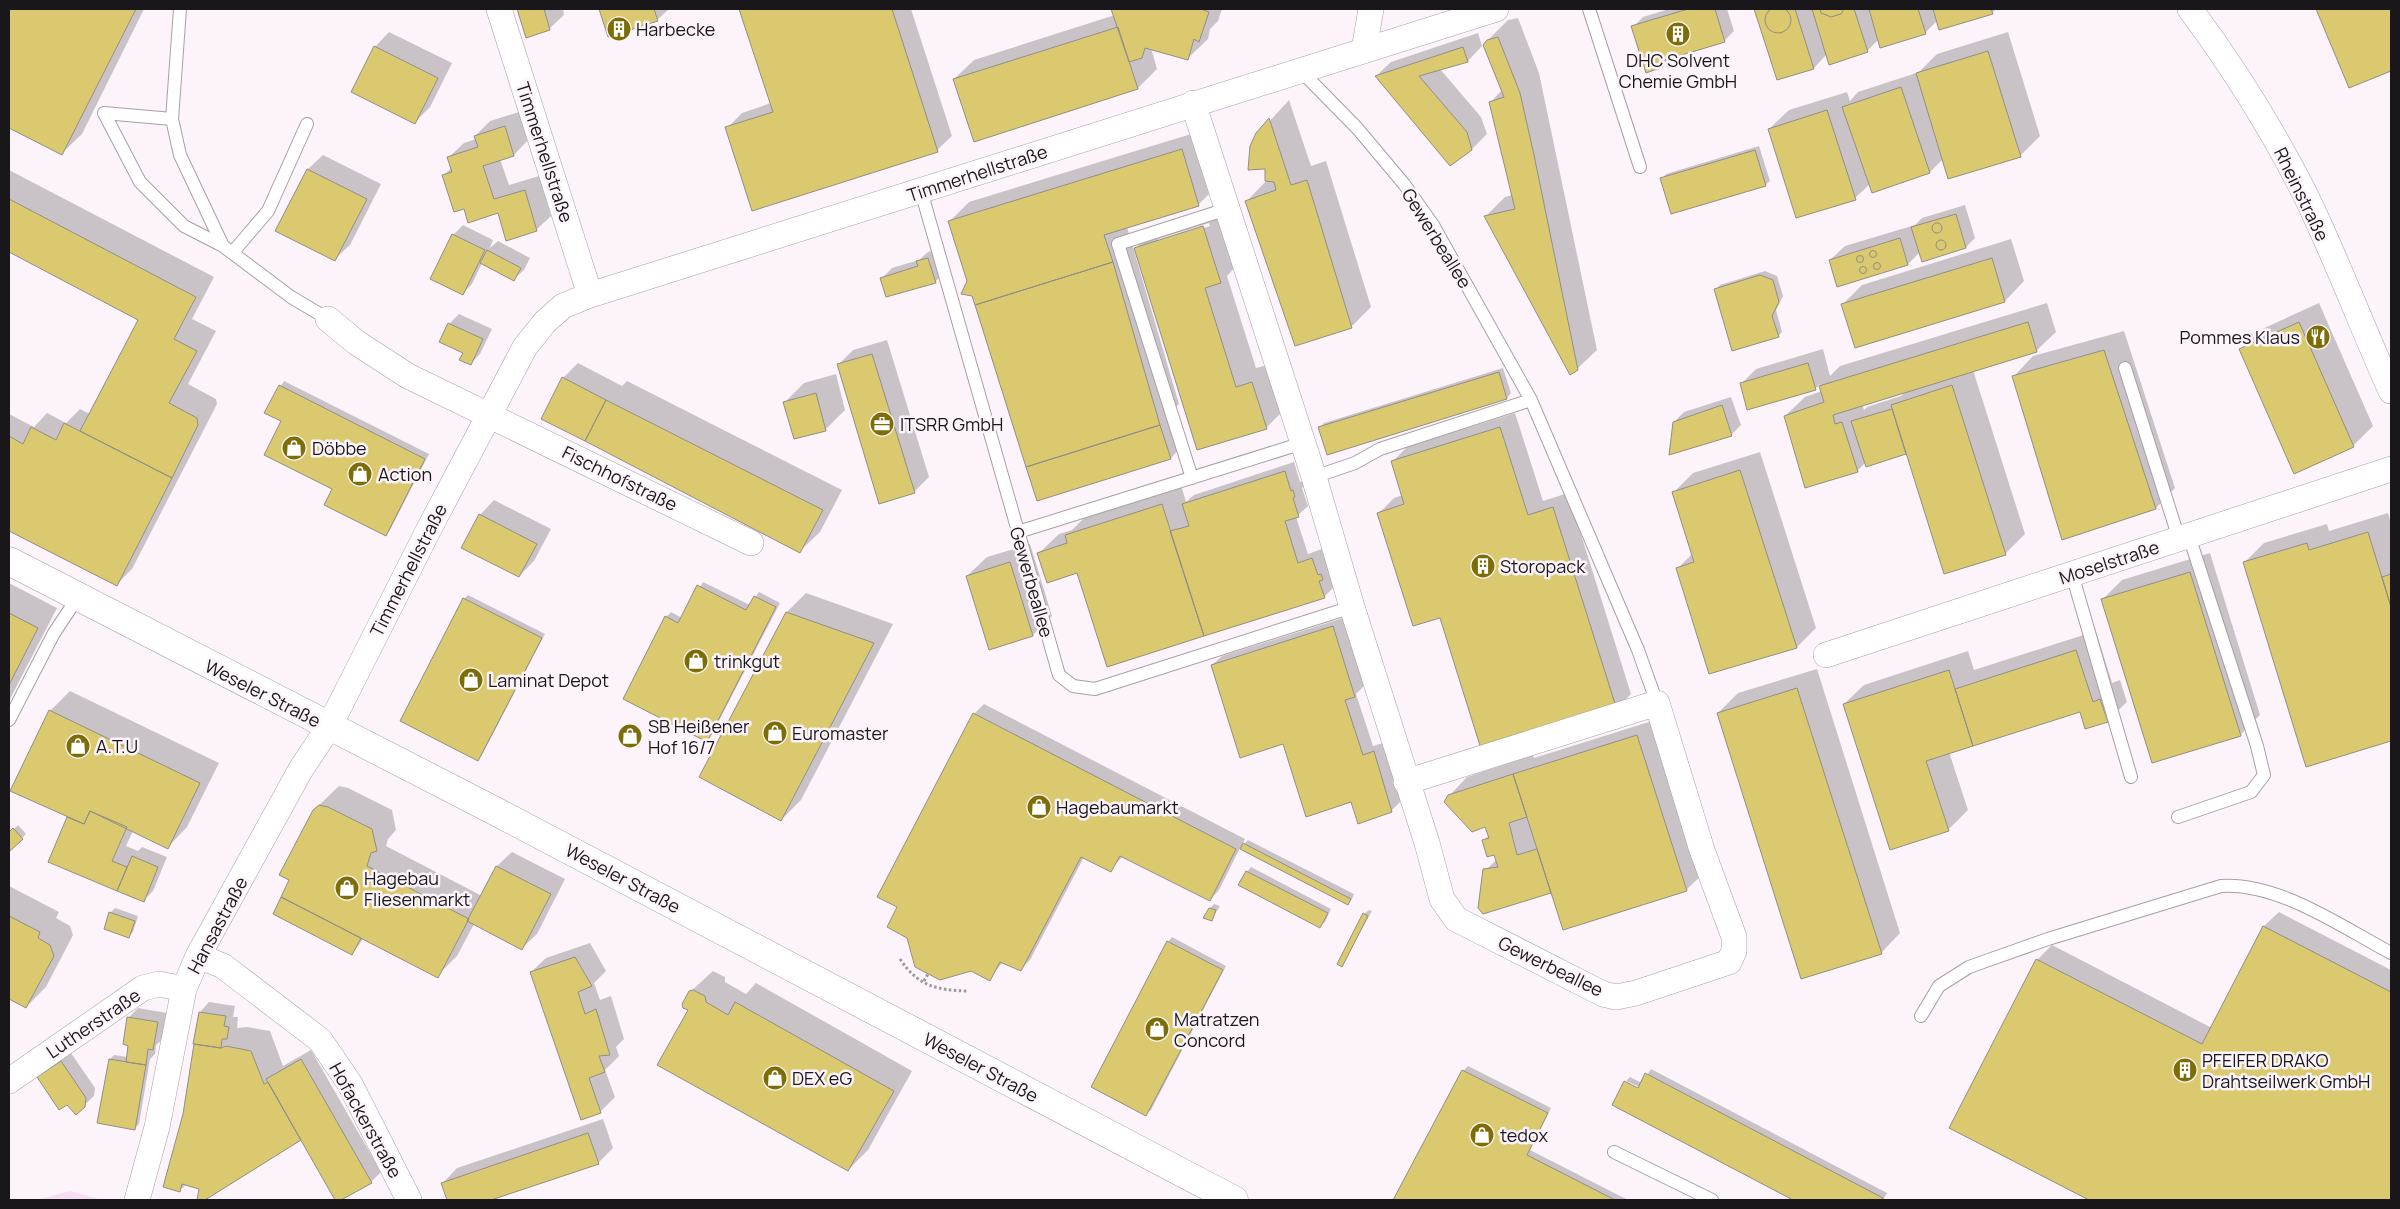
<svg xmlns="http://www.w3.org/2000/svg" width="2400" height="1209" font-family="Manrope,sans-serif">
  <style>
    .green { fill: #f7dcf2 }
    .shadow { fill: #0003; fill-rule: evenodd }
    .building { fill: #dbc96f; stroke: #908e87 }
    .lines { fill: none; stroke-linecap: round; stroke-linejoin: round }
    .lane-casing { stroke: #a6a0a5; stroke-width: 14 }
    .street-casing { stroke: #a6a0a5; stroke-width: 26 }
    .secondary-casing { stroke: #a6a0a5; stroke-width: 29 }
    .path { stroke: #9e989c; stroke-width: 3; stroke-dasharray: 2.5 2.5; stroke-linecap: butt }
    .lane { stroke: #fff; stroke-width: 12 }
    .street { stroke: #fff; stroke-width: 25 }
    .secondary { stroke: #fff; stroke-width: 28 }
    .labels { text-anchor: middle; dominant-baseline: central; stroke-width: 5; stroke-linejoin: round; paint-order: stroke }
    .poi-label { font-size: 18px; fill: #191719; stroke: #fcf4fa; text-anchor: start }
    .street-label { font-size: 18px; fill: #191719; stroke: #fcf4fa }
  </style>
  <rect width="100%" height="100%" fill="#fcf4fa"/>
  <path class="green" d="M70,1191L102,1200H36Z"/>
  <path class="shadow" d="M9,9H144L82,134L62,153L9,126Z
    M518,9H563L564,15L549,29L527,37Z
    M600,9H669L657,20L609,35Z
    M741,9H911L952,136L937,150L727,128L742,113L771,103Z
    M1113,9H1222L1218,21L1210,29L1208,39L1188,58L1151,48L1157,69L1138,88L974,140L954,79L974,60L1115,15Z
    M1669,9H1727L1734,31L1724,41L1672,57L1663,66L1633,27L1643,17Z
    M1756,9H1996L1992,13L1938,20L1925,33L1879,39L1867,51L1827,54L1814,68L1778,79Z
    M2317,9H2391V69L2350,86Z
    M1518,18L1539,73L1597,350L1577,369L1485,217L1505,197L1513,195L1490,103L1502,90L1488,40L1508,20Z
    M389,32L452,63L430,107L415,122L375,47Z
    M2008,32L2040,136L2020,156L1943,159L1930,172L1870,184L1855,198L1769,129L1789,110L1847,92L1850,101L1858,92L1916,73V75L1937,54Z
    M1478,33L1482,46L1468,61L1440,69L1481,117L1487,134L1472,149L1376,76L1391,62Z
    M1289,100L1311,166L1326,161L1371,307L1351,327L1247,201L1266,181L1267,168L1258,134Z
    M519,112L528,140L514,155L500,159L509,185L539,176L551,216L536,230L499,211L464,207L444,175L452,167L449,157L464,143L476,139L475,136L490,121Z
    M1201,131L1218,185L1198,205L1127,227L1179,404L1174,409L1185,443L1171,458L968,281L949,222L969,202Z
    M1759,146L1770,181L1765,185L1662,179L1666,174Z
    M323,155L381,184L350,245L335,259L277,230L308,169Z
    M9,170L214,277L192,319L216,331L188,384L216,399L217,404L132,569L117,584L9,529V414L34,427L47,413L66,423L80,409L90,414L140,319L9,251Z
    M1965,205L1975,238L1966,247L1920,252L1908,264L1830,260L1845,246L1915,225L1922,218Z
    M1223,208L1240,262L1227,276L1256,368L1272,364L1286,408L1266,428L1198,449L1136,248L1155,229ZM1209,223L1210,226L1158,242V239Z
    M463,225L493,240L490,248L498,241L530,258L524,270L514,279L482,263L472,284L463,293L453,235Z
    M2011,239L2024,281L2005,301L1842,305L1862,285Z
    M938,249L945,272L935,282L882,278L892,268L919,260L928,252Z
    M1765,271L1777,276L1783,296L1776,310L1782,332L1778,336L1715,290L1720,285Z
    M2047,303L2056,332L2036,351L1973,370L2025,534L2005,554L1907,452L1866,465V462L1857,471L1785,416L1805,397L1822,391L1820,384L1815,389L1741,384L1756,369L1823,349L1830,376L1840,366ZM1907,391L1901,396L1867,407L1864,410L1862,404Z
    M2319,303L2373,426L2353,446L2241,349L2260,330Z
    M459,314L492,329L480,354L470,364L449,324Z
    M2124,331L2175,488L2156,508L2014,376L2033,356Z
    M887,340L929,477L914,492L839,364L853,350Z
    M578,363L622,386L627,381L842,490L820,532L800,551L563,378Z
    M1503,368L1511,393L1507,398L1327,454L1319,428L1324,423Z
    M836,374L845,410L826,429L794,438L785,402L804,383Z
    M284,381L429,454L390,530L386,535L282,421L266,412Z
    M1731,397L1741,425L1731,435L1674,422L1684,412Z
    M1515,413L1543,501L1568,493L1631,694L1616,709L1379,513L1394,498L1403,495L1392,462L1407,447Z
    M1760,452L1816,628L1797,647L1677,569L1692,554L1673,493L1693,473Z
    M1294,462L1300,482L1303,481L1304,486L1302,488L1308,506L1296,517L1308,554L1322,549L1334,587L1324,597L1078,571L1039,553L1059,534L1072,530L1086,516L1181,485L1186,502L1194,495Z
    M494,500L551,529L534,561L519,576L480,515Z
    M2388,513L2391,524V740L2307,765L2245,562L2264,543L2327,524L2329,531Z
    M1030,544L1052,616L1033,635L967,576L987,557Z
    M2210,553L2260,715L2240,735L2103,599L2122,580Z
    M703,582L750,605L759,592L780,603L711,736L707,741L666,617L671,612L682,618Z
    M9,583L57,608L9,701Z
    M806,593L893,624L801,800L781,820L787,612Z
    M468,595L545,634L482,755L478,760L464,599Z
    M1343,618L1364,686L1356,694L1373,746L1383,743L1401,801L1391,811L1352,800L1284,742L1212,665L1222,656Z
    M2096,631L2112,683L2120,680L2127,702L2107,721L2080,711L1949,752L1968,810L1948,830L1844,704L1864,685L1968,651L1974,670Z
    M1817,669L1900,933L1881,953L1718,713L1738,693Z
    M70,691L219,763L187,827L168,847L133,831L126,846L138,851L142,847L167,857L153,891L144,900L117,890L68,818L50,711Z
    M984,704L1245,839L1241,847L1248,840L1354,894L1352,899L1348,903L1240,848L1219,890L1210,900L1123,856L1110,870L1084,857L1030,960L1020,970L1003,962L989,979L898,907L974,714Z
    M1652,721L1701,876L1686,890L1552,892L1484,913V872L1497,859L1495,854L1483,841L1489,835L1486,825L1448,797L1467,777L1533,755L1534,758Z
    M339,786L348,788L392,810L396,830L388,839L386,846L482,896L497,866L512,852L565,879L537,934L522,948L474,924L457,956L437,976L364,938L352,954L291,880L314,810Z
    M18,825L26,834L9,850V834Z
    M1251,867L1331,909L1325,922L1320,926L1247,872Z
    M9,886L59,912L56,918L70,926L73,935L46,987L26,1007L9,998Z
    M1214,904L1220,906L1212,919L1210,908Z
    M115,908L138,916L133,932L128,937L110,913Z
    M1369,910L1372,911L1342,965L1364,914Z
    M2279,912L2391,970V1200H2092L1950,1127L2037,960L2052,945L2212,1028L2264,926Z
    M1172,937L1226,966L1151,1110L1146,1114L1168,942Z
    M590,943L606,971L594,983L600,1000L611,996L624,1039L616,1047L619,1056L605,1070L615,1097L600,1112L531,972L546,958Z
    M713,971L725,977V982L746,994L756,983L912,1071L868,1150L848,1170L690,1010V992Z
    M209,1002L235,1006L233,1017H238L237,1028L247,1027L270,1031L283,1066L311,1050L381,1172L371,1182L336,1200L301,1139L202,1200H199L200,1188L187,1184L180,1190L184,1115L200,1012Z
    M138,1008L167,1013L163,1039L156,1045L155,1054L150,1059L139,1124L134,1129L110,1059L114,1055L128,1057L130,1044L128,1018Z
    M71,1053L95,1088L94,1096L76,1113L39,1077L48,1067Z
    M1468,1066L1551,1108L1530,1150L1628,1200H1395L1463,1071Z
    M1651,1069L1887,1193L1883,1200H1796L1613,1105L1643,1092L1644,1089L1626,1081L1630,1077L1642,1083Z
    M603,1119L613,1148L598,1163L487,1200H449L443,1183L457,1168Z"/>
  <path class="building" d="M1765 20a13 13 0 1 1 26 0a13 13 0 1 1-26 0Z
    M9,9H136L62,155L9,128Z
    M517,9H544L550,30L526,38Z
    M599,9H654L658,21L608,37Z
    M739,9H892L938,152L752,211L725,127L773,112Z
    M1111,9H1201L1209,12L1199,42L1194,39L1188,60L1145,48L1142,58L1129,62Z
    M1688,9H1715L1725,42L1662,61L1663,67L1646,73L1631,26Z
    M1754,9H1795L1814,69L1777,80Z
    M1812,9H1854L1868,52L1829,65Z
    M1820,9H1844L1841,14L1831,17L1821,13Z
    M1869,9H1918L1926,34L1880,48Z
    M1933,9H1991L1993,14L1939,30Z
    M2316,9H2391V71L2349,88Z
    M1118,27L1138,89L974,142L953,79Z
    M1498,37L1520,93L1534,155L1578,370L1570,375L1484,216L1515,209L1489,102L1504,97L1483,45L1487,40Z
    M374,46L438,78L415,124L351,92Z
    M1463,47L1468,62L1419,76L1467,132L1472,150L1450,166L1375,76Z
    M1988,51L2021,157L1948,179L1916,73Z
    M1901,87L1930,173L1872,193L1842,107Z
    M1827,110L1856,200L1796,218L1768,129Z
    M1269,118L1291,185L1307,180L1352,328L1295,346L1245,201L1276,190L1274,182L1265,181V169L1248,170L1250,146L1256,133Z
    M505,126L514,156L483,166L494,199L525,190L537,231L506,241L498,213L468,223L464,209L454,212L442,175L452,172L447,157L478,147L474,136Z
    M1182,149L1199,206L1104,235L1113,262L975,305L972,296L961,294L967,281L948,221Z
    M1755,150L1766,186L1671,214L1660,178Z
    M307,169L367,199L335,261L275,231Z
    M9,199L196,297L174,339L197,351L169,403L197,418L198,425L172,478L80,431L138,320L9,252Z
    M1956,214L1966,248L1922,262L1911,227Z
    M1932 228a5 5 0 1 1 10 0a5 5 0 1 1-10 0Z
    M1203,226L1221,283L1205,288L1236,387L1252,382L1267,429L1197,450L1134,248Z
    M452,234L485,250L463,295L430,279Z
    M1900,238L1908,265L1837,287L1829,260Z
    M1936 245a5 5 0 1 1 10 0a5 5 0 1 1-10 0Z
    M487,250L521,268L514,281L480,263Z
    M1869.5 254a3.5 3.5 0 1 1 7 0a3.5 3.5 0 1 1-7 0Z
    M1856.5 259a3.5 3.5 0 1 1 7 0a3.5 3.5 0 1 1-7 0Z
    M928,258L936,283L886,297L880,278L918,266L916,261Z
    M1992,258L2005,302L1855,348L1841,304Z
    M1113,262L1160,425L1026,467L975,305Z
    M1873.5 266a3.5 3.5 0 1 1 7 0a3.5 3.5 0 1 1-7 0Z
    M1859.5 270a3.5 3.5 0 1 1 7 0a3.5 3.5 0 1 1-7 0Z
    M1760,275L1773,280L1779,302L1772,316L1779,337L1732,351L1714,289Z
    M2028,322L2037,352L1833,415L1835,424L1842,422L1858,472L1805,488L1784,416L1824,402L1819,386Z
    M2299,322L2354,447L2294,474L2239,349Z
    M448,323L483,339L471,365L459,360L463,353L439,342Z
    M2104,350L2156,509L2062,540L2012,376Z
    M872,354L915,493L879,504L837,364Z
    M1808,363L1816,390L1747,410L1740,383Z
    M1499,372L1507,399L1327,455L1318,427Z
    M562,377L606,400L585,441L541,419Z
    M279,385L425,459L386,536L324,505L332,489L264,455L281,421L264,413Z
    M1952,385L2006,555L1944,574L1891,405Z
    M816,393L826,431L794,439L783,402Z
    M606,400L823,510L800,553L585,441Z
    M1722,405L1732,436L1669,455L1673,422Z
    M1892,409L1906,454L1866,467L1851,421Z
    M64,423L172,478L117,586L9,531V436L23,444L31,427L56,440Z
    M1160,425L1171,459L1037,501L1026,467Z
    M1500,427L1528,515L1553,507L1617,710L1482,752L1440,618L1413,626L1377,513L1404,504L1391,461Z
    M1740,470L1797,648L1709,674L1676,568L1694,562L1672,492Z
    M1285,471L1291,491L1293,490L1295,497L1293,498L1299,517L1285,521L1298,563L1312,558L1318,575L1321,574L1323,580L1319,581L1325,598L1204,636L1170,531L1189,526L1182,504Z
    M1162,504L1204,636L1107,667L1077,573L1047,583L1037,553L1067,543L1065,535Z
    M479,514L537,544L519,577L461,548Z
    M2368,532L2391,607V741L2306,767L2243,562L2307,543L2309,550Z
    M1010,562L1033,636L989,650L966,576Z
    M2190,572L2241,736L2152,763L2101,599Z
    M2391,574V607L2382,577Z
    M697,585L746,610L754,596L776,607L707,742L623,699L665,616L678,623Z
    M463,598L542,638L478,761L400,721Z
    M786,612L874,643L781,821L699,777Z
    M9,613L38,628L9,685Z
    M1333,626L1355,697L1345,700L1363,755L1374,751L1392,812L1358,824L1351,802L1306,817L1283,744L1240,758L1211,665Z
    M2076,650L2093,702L2100,699L2108,722L2085,729L2080,712L1973,746L1955,689Z
    M1949,670L1973,746L1926,761L1949,831L1890,850L1843,704Z
    M1797,688L1882,954L1801,979L1717,713Z
    M49,710L200,783L168,849L90,811L84,824L10,791Z
    M973,713L1236,849L1210,901L1120,856L1111,872L1081,857L1021,971L1000,962L990,981L971,971L940,980L915,967L907,938L887,927L897,907L877,897Z
    M1637,735L1687,891L1563,930L1513,774Z
    M1513,774L1527,817L1509,823L1517,855L1537,849L1551,893L1483,914L1478,908L1483,869L1498,867L1494,855L1487,857L1482,840L1489,838L1485,827L1472,832L1444,802L1448,795Z
    M319,805L328,807L372,829L377,851L371,853L367,866L469,919L438,978L281,897L289,880L279,875L313,810Z
    M90,811L127,827L112,861L127,867L117,891L48,862L67,817L84,824Z
    M13,828L23,839L9,852V832Z
    M1243,843L1351,899L1348,905L1240,849Z
    M132,856L158,867L144,902L117,891Z
    M496,866L551,894L522,950L467,921Z
    M1246,871L1328,913L1320,928L1238,885Z
    M281,897L361,938L352,955L273,914Z
    M1209,908L1216,910L1212,921L1203,918Z
    M109,912L135,921L129,938L104,929Z
    M1363,913L1368,916L1342,967L1337,964Z
    M9,916L40,932L38,938L50,945L54,956L26,1008L9,999Z
    M2263,926L2391,992V1200H2089L1949,1128L2036,959L2202,1044Z
    M1167,941L1223,970L1146,1116L1091,1087Z
    M575,957L592,986L578,992L585,1014L596,1009L610,1055L599,1056L605,1072L589,1078L601,1113L581,1120L530,972Z
    M693,990L705,996L706,1002L728,1015L735,1002L894,1091L848,1171L657,1065L688,1010L683,1008L682,1004L689,991Z
    M199,1012L226,1016L224,1026L229,1027L227,1039H222L221,1048L193,1044Z
    M127,1017L158,1022L153,1050L148,1049L146,1065L126,1062L128,1046L123,1044Z
    M194,1044L221,1048L226,1046L251,1051L264,1084L268,1082L301,1140L205,1200H197L199,1189L182,1184L180,1192L163,1187L183,1114Z
    M109,1059L146,1065L135,1130L97,1123Z
    M301,1059L372,1183L341,1200H335L266,1079Z
    M61,1061L86,1098L85,1107L76,1115L67,1105L59,1110L37,1077Z
    M1462,1070L1548,1113L1527,1155L1615,1200H1393Z
    M1645,1073L1883,1198L1882,1200H1793L1612,1105L1624,1081L1638,1088Z
    M588,1133L599,1164L491,1200H447L441,1183Z"/>
  <g class="lines">
    <defs>
      <path id="lane" d="M180,9L172,119L180,155L223,246
        M1589,9L1640,167
        M1301,71L1357,128L1404,184L1433,225L1531,400L1638,650L1657,703
        M104,113L140,182L184,226L223,246L291,297L328,319
        M104,113L172,119
        M921,191L1059,675L1073,686L1095,689L1352,607
        M233,252L268,211L307,124
        M2125,368L2179,539
        M1314,477L1355,463L1380,449L1531,400
        M1192,478L1118,244L1227,209
        M1018,532L1303,443
        M2072,574L2131,777
        M9,720L54,633L78,597
        M2178,817L2251,792L2264,775L2257,746L2189,536
        M1921,1016L1939,986L1969,967L2048,939L2221,886C2278,882 2342,927 2391,953
        M1614,1152L1712,1200"/>
      <path id="street" d="M499,9L590,295
        M2190,9C2231,64 2273,131 2304,192C2336,257 2361,325 2391,391
        M1364,50L1371,9
        M1193,103L1314,477L1352,607L1427,843L1442,899L1456,919L1603,994L1616,997L1636,993L1729,962L1734,951V937L1702,850L1657,703L1406,782
        M328,319L357,343L408,376L751,543
        M1826,655L2391,469
        M198,956L223,966L320,1040L350,1084L409,1200
        M9,1081L143,988L159,984L184,989
        M137,1200L157,1127L184,989L198,956L301,769L329,727L430,527L525,347L545,322L563,306L590,295L1496,9"/>
      <path id="secondary" d="M9,561L493,810L1234,1200"/>
    </defs>
    <use href="#lane" class="lane-casing"/>
    <use href="#street" class="street-casing"/>
    <use href="#secondary" class="secondary-casing"/>
    <path class="path" d="M900,959C918,986 936,990 967,991
      M924,981L928,974"/>
    <use href="#lane" class="lane"/>
    <use href="#street" class="street"/>
    <use href="#secondary" class="secondary"/>
  </g>
  <defs>
    <symbol id="building-disc" viewBox="-11 -11 22 22"><circle r="9.5" fill="#7d6d07" stroke="#fcf4fa"/><path d="M-4-6H4V6H1V3H-1V6H-4ZM-2.5-4.3h1.7v1.8h-1.7ZM.8-4.3h1.7v1.8H.8ZM-2.5-1h1.7V.8h-1.7ZM.8-1h1.7V.8H.8Z" fill="#fff"/></symbol>
    <symbol id="restaurant-disc" viewBox="-11 -11 22 22"><circle r="9.5" fill="#7d6d07" stroke="#fcf4fa"/><path d="M-5-6h1v4h1v-4h1v4h1v-4h1v5L-1.5 .5V6h-2V.5L-5-1ZM5-6V6H3V1.5H1.5Q1.5-4 5-6Z" fill="#fff"/></symbol>
    <symbol id="office-disc" viewBox="-11 -11 22 22"><circle r="9.5" fill="#7d6d07" stroke="#fcf4fa"/><path d="M-6-3h4V-5.5h4V-3h4V5H-6ZM-1-4.5V-3h2v-1.5ZM-6 0V1H6V0Z" fill="#fff"/></symbol>
    <symbol id="shop-disc" viewBox="-11 -11 22 22"><circle r="9.5" fill="#7d6d07" stroke="#fcf4fa"/><path d="M-5-2.5h2.3a2.7 3.5 0 0 1 5.4 0H5L5.5 6h-11ZM-1.5-2.5h3a1.5 2.3 0 0 0-3 0Z" fill="#fff"/></symbol>
  </defs>
  <g fill-rule="evenodd">
    <use href="#building-disc" x="605" y="15" width="28" height="28"/>
    <use href="#building-disc" x="1664" y="20" width="28" height="28"/>
    <use href="#restaurant-disc" x="2304" y="323" width="28" height="28"/>
    <use href="#office-disc" x="868" y="410" width="28" height="28"/>
    <use href="#shop-disc" x="280" y="434" width="28" height="28"/>
    <use href="#shop-disc" x="346" y="460" width="28" height="28"/>
    <use href="#building-disc" x="1469" y="552" width="28" height="28"/>
    <use href="#shop-disc" x="682" y="647" width="28" height="28"/>
    <use href="#shop-disc" x="457" y="666" width="28" height="28"/>
    <use href="#shop-disc" x="761" y="719" width="28" height="28"/>
    <use href="#shop-disc" x="616" y="722" width="28" height="28"/>
    <use href="#shop-disc" x="64" y="732" width="28" height="28"/>
    <use href="#shop-disc" x="1025" y="793" width="28" height="28"/>
    <use href="#shop-disc" x="333" y="874" width="28" height="28"/>
    <use href="#shop-disc" x="1143" y="1015" width="28" height="28"/>
    <use href="#building-disc" x="2171" y="1056" width="28" height="28"/>
    <use href="#shop-disc" x="761" y="1064" width="28" height="28"/>
    <use href="#shop-disc" x="1468" y="1121" width="28" height="28"/>
  </g>
  <g class="labels">
    <g class="poi-label">
      <text x="636" y="29">Harbecke</text>
      <text x="1678" y="60" text-anchor="middle">DHC Solvent<tspan x="1678" dy="21">Chemie GmbH</tspan></text>
      <text x="2300" y="337" text-anchor="end">Pommes Klaus</text>
      <text x="900" y="424">ITSRR GmbH</text>
      <text x="312" y="448">Döbbe</text>
      <text x="378" y="474">Action</text>
      <text x="1500" y="566">Storopack</text>
      <text x="714" y="661">trinkgut</text>
      <text x="488" y="680">Laminat Depot</text>
      <text x="648" y="726">SB Heißener<tspan x="648" dy="21">Hof 16/7</tspan></text>
      <text x="792" y="733">Euromaster</text>
      <text x="96" y="746">A.T.U</text>
      <text x="1056" y="807">Hagebaumarkt</text>
      <text x="364" y="878">Hagebau<tspan x="364" dy="21">Fliesenmarkt</tspan></text>
      <text x="1174" y="1019">Matratzen<tspan x="1174" dy="21">Concord</tspan></text>
      <text x="2202" y="1060">PFEIFER DRAKO<tspan x="2202" dy="21">Drahtseilwerk GmbH</tspan></text>
      <text x="792" y="1078">DEX eG</text>
      <text x="1500" y="1135">tedox</text>
    </g>
    <g class="street-label">
      <text transform="translate(545 152) rotate(72)">Timmerhellstraße</text>
      <text transform="translate(977 173) rotate(-18)">Timmerhellstraße</text>
      <text transform="translate(2302 194) rotate(64)">Rheinstraße</text>
      <text transform="translate(1437 238) rotate(58)">Gewerbeallee</text>
      <text transform="translate(620 478) rotate(26)">Fischhofstraße</text>
      <text transform="translate(2109 562) rotate(-18)">Moselstraße</text>
      <text transform="translate(408 570) rotate(-63)">Timmerhellstraße</text>
      <text transform="translate(1032 582) rotate(74)">Gewerbeallee</text>
      <text transform="translate(263 693) rotate(27)">Weseler Straße</text>
      <text transform="translate(623 878) rotate(28)">Weseler Straße</text>
      <text transform="translate(217 925) rotate(-62)">Hansastraße</text>
      <text transform="translate(1551 966) rotate(26)">Gewerbeallee</text>
      <text transform="translate(93 1023) rotate(-34)">Lutherstraße</text>
      <text transform="translate(981 1067) rotate(28)">Weseler Straße</text>
      <text transform="translate(366 1120) rotate(61)">Hofackerstraße</text>
    </g>
  </g>
  <rect width="2400" height="1209" fill="none" stroke="#191719" stroke-width="20"/>
</svg>
